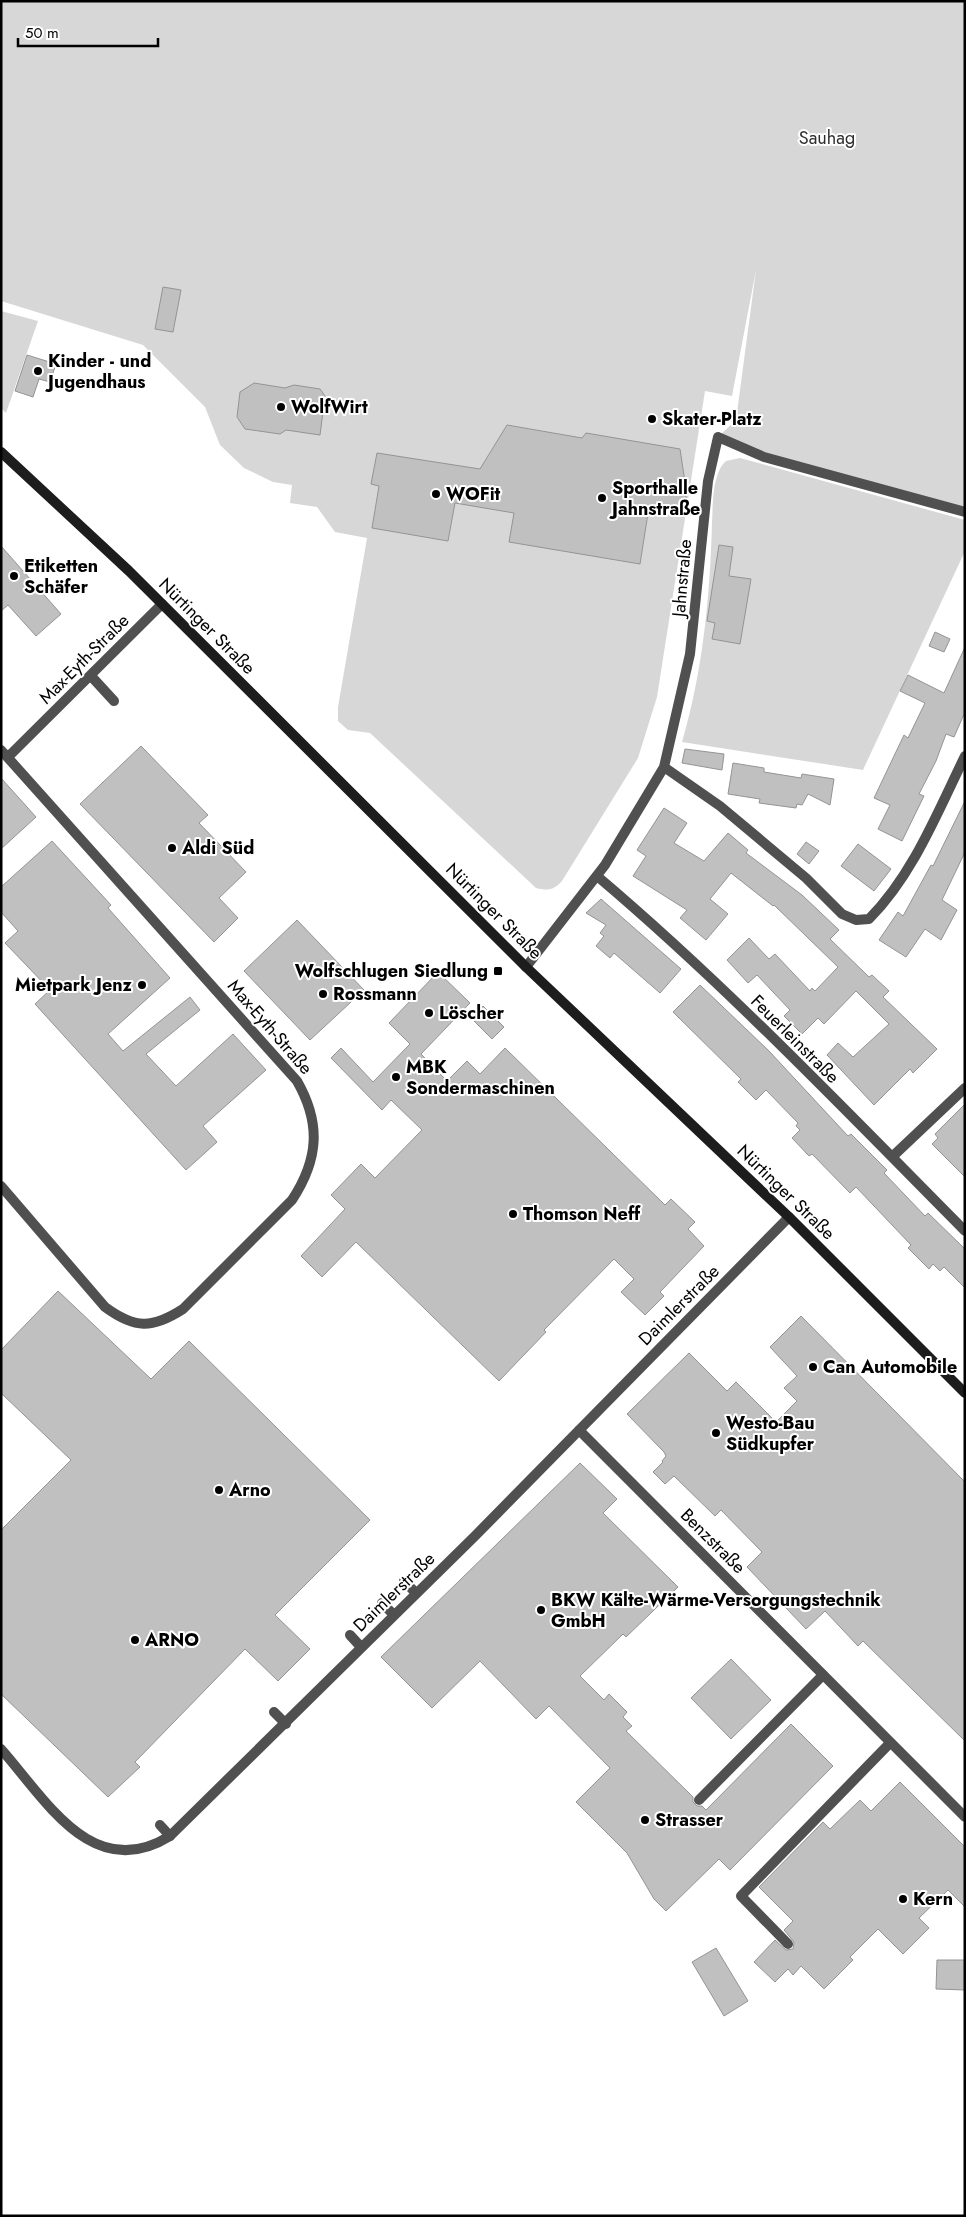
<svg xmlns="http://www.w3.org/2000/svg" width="966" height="2217" font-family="Jost,sans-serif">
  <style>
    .green { fill: #d7d7d7 }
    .building { fill: #c0c0c0; stroke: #949494 }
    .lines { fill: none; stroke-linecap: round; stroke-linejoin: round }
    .service { stroke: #505050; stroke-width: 10 }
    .minor { stroke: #505050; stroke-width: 10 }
    .secondary { stroke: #1d1d1d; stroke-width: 10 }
    .poi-dot { fill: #000; stroke: #fff; stroke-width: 2 }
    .labels { text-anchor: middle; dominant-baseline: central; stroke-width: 4; stroke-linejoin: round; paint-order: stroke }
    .park-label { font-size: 18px; fill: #2e2e2e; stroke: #fff }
    .poi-label { font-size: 18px; font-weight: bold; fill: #000; stroke: #fff; text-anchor: start }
    .street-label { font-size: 18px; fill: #000; stroke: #fff }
  </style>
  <rect width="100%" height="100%" fill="#fff"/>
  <path class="green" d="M1,1H965V512L800,467L718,437L736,420L756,270L732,396L705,391L657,697L638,758L562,881C554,890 548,891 536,888L370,733L348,730L338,721V707L367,538L335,532L317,507L290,503L292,485L273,482L244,468L220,445L205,407L143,345L1,301Z
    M1,311L38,321L6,413L1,408Z
    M740,458L965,520V551L863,770L682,742C703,671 710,596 712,523C713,505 712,473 726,461Z"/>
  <path class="building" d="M163,287L181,290L173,332L155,329Z
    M27,355L56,364L50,382L39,379L33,397L15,391Z
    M254,383L285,388L294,385L320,389L325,396L320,435L286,430L280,434L245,429L237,417L240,392Z
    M507,425L582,438L586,433L680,449L686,489V513L649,507L640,564L509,542L514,513L455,503L448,541L372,528L379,486L371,484L377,453L480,469Z
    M719,545L733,547L729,576L751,579L740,644L712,639L715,623L707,621Z
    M1,546L61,614L36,636L8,605L1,611Z
    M935,632L950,639L944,652L929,646Z
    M965,647V712L954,737L946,734L936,761L919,794L924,796L902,841L878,829L890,805L874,798L904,735L908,738L925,703L900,691L908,675L944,693Z
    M141,746L208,815L199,823L246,872L219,898L238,918L214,942L80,804Z
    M685,749L724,754L722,770L682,763Z
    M733,763L764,768V772L801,778L802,774L834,779L830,805L808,794L802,805L797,804L796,808L759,803L760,799L728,794Z
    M1,778L36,817L1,849Z
    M965,801V852L942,900L957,910L941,940L925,929L906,957L879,940L898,912L903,916L931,865L933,866Z
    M664,808L687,823L674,843L704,861L728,833L748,850L746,853L802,895L839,930L830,939L869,977L872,975L889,991L883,997L937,1049L913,1073L910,1069L874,1105L827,1055L838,1043L853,1057L889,1024L856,991L824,1024L818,1018L802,1034L784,1016L790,1010L757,975L748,983L727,960L749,938L769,959L775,954L810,991L812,988L815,991L838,967L774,905L773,906L731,873L710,899L728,914L706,940L680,918L687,910L633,876L646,856L637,850Z
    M52,841L111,905L108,908L170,978L108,1034L123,1051L190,997L200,1010L146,1054L176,1086L233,1034L266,1070L203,1126L217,1142L186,1170L35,1004L50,990L5,943L18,931L1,912V887Z
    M806,842L819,851L809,864L797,854Z
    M858,844L891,869L874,891L841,866Z
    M601,899L681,969L660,993L614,953L610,958L596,946L604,936L600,933L606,925L586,913Z
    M297,920L364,990L310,1040L244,971Z
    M438,972L470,1003L421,1054L447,1081L467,1061L480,1074L505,1048L665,1205L671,1199L695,1222L688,1229L704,1246L660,1292L664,1296L645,1315L621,1292L634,1279L614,1259L544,1330L546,1332L499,1381L356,1242L322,1277L301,1256L345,1209L331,1195L361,1164L375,1178L422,1130L391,1100L382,1110L331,1058L341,1048L373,1082L410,1044L389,1023Z
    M700,985L769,1051L848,1136L851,1134L887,1170L884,1173L925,1216L928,1213L965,1249V1288L944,1267L940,1271L933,1264L929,1269L908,1248L911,1245L856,1187L850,1193L812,1154L809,1156L792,1138L800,1130L796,1126L798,1123L766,1090L756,1100L738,1082L741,1079L673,1012Z
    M483,1006L504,1027L492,1039L471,1018Z
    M965,1104V1177L932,1144L938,1138L935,1134Z
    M58,1291L151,1379L189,1341L370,1520L275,1615L310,1649L278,1681L245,1649L135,1762L140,1767L108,1797L1,1694V1530L71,1460L1,1393V1350Z
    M801,1316L965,1482V1741L863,1641L858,1646L825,1611L806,1629L747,1567L762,1552L721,1510L715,1516L674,1476L665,1484L653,1472L663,1462L662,1461L666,1456L664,1452L627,1414L689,1353L727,1391L736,1382L776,1422L797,1401L784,1388L797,1376L770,1347Z
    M580,1463L617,1499L603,1513L678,1587L626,1637L623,1634L580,1676L604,1700L609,1694L627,1712L623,1717L632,1726L626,1731L693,1797V1802L697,1806H702L706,1810L791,1724L833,1766L730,1870L719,1859L666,1911L654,1899L627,1853L576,1802L610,1768L549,1706L536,1719L480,1661L432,1708L381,1657Z
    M731,1659L771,1700L731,1739L691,1698Z
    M900,1782L965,1847V1907L948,1890L919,1918L929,1928L903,1954L878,1929L850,1957L853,1960L824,1989L801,1966L793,1975L788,1969L775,1982L754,1962L775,1940L786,1950L793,1949L794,1942L784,1930L793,1921L759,1887L823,1822L830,1829L860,1800L871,1811Z
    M716,1948L748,2001L724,2016L692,1962Z
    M937,1960H965V1990L936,1989Z"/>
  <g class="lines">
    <path class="service" d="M91,676L114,701
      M404,1581L416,1593
      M382,1603L394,1615
      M350,1635L361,1647
      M274,1712L286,1724
      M699,1800L823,1675
      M160,1825L170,1836
      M788,1944L741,1896L890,1743"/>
    <path class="minor" d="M1,750L297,1081C321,1123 319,1159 292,1200L183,1309C152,1329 135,1329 105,1307L1,1186
      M8,757L162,604
      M664,767L720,806L806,878L842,914L856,920L869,919C913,875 938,811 965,756
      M597,876C727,986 845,1110 965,1231
      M526,967L605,865L664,767L690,654L708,481L718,437L764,457L965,512
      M892,1157L965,1088
      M579,1430L965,1817
      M1,1749C46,1800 93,1884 170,1836L475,1536L789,1217"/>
    <path class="secondary" d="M1,452L129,571L526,967L789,1217L965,1393"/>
  </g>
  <g class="poi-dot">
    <circle cx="38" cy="371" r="5"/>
    <circle cx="281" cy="407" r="5"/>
    <circle cx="652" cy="419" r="5"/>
    <circle cx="436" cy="494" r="5"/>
    <circle cx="602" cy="498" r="5"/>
    <circle cx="14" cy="576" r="5"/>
    <circle cx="172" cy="848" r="5"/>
    <rect x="493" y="966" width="10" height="10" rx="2.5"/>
    <circle cx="142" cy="985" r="5"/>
    <circle cx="323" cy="994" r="5"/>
    <circle cx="429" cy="1013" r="5"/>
    <circle cx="396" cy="1077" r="5"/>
    <circle cx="513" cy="1214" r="5"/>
    <circle cx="813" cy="1367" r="5"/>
    <circle cx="716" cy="1433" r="5"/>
    <circle cx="219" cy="1490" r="5"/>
    <circle cx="541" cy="1610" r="5"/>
    <circle cx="135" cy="1640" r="5"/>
    <circle cx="645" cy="1820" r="5"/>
    <circle cx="903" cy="1899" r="5"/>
  </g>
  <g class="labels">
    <g class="park-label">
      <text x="827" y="138">Sauhag</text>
    </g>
    <g class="poi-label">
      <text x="48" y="361">Kinder - und<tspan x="48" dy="21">Jugendhaus</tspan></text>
      <text x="291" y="407">WolfWirt</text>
      <text x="662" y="419">Skater-Platz</text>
      <text x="612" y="488">Sporthalle<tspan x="612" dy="21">Jahnstraße</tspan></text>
      <text x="446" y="494">WOFit</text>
      <text x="24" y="566">Etiketten<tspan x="24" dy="21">Schäfer</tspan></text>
      <text x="182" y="848">Aldi Süd</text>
      <text x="488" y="971" text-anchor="end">Wolfschlugen Siedlung</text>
      <text x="132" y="985" text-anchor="end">Mietpark Jenz</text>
      <text x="333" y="994">Rossmann</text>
      <text x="439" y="1013">Löscher</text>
      <text x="406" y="1067">MBK<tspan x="406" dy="21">Sondermaschinen</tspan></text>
      <text x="523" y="1214">Thomson Neff</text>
      <text x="823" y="1367">Can Automobile</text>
      <text x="726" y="1423">Westo-Bau<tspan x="726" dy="21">Südkupfer</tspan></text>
      <text x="229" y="1490">Arno</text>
      <text x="551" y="1600">BKW Kälte-Wärme-Versorgungstechnik<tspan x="551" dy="21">GmbH</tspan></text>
      <text x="145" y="1640">ARNO</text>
      <text x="655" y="1820">Strasser</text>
      <text x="913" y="1899">Kern</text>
    </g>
    <g class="street-label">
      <text transform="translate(682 578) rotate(-85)">Jahnstraße</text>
      <text transform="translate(207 626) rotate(45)">Nürtinger Straße</text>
      <text transform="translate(84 659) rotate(-45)">Max-Eyth-Straße</text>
      <text transform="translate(494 911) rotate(45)">Nürtinger Straße</text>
      <text transform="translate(270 1027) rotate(49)">Max-Eyth-Straße</text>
      <text transform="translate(795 1039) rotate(45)">Feuerleinstraße</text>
      <text transform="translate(786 1192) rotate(44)">Nürtinger Straße</text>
      <text transform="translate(679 1305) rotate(-45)">Daimlerstraße</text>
      <text transform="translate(713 1541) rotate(45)">Benzstraße</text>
      <text transform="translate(394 1592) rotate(-44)">Daimlerstraße</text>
    </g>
  </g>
  <rect width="966" height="2217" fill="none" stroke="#000000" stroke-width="5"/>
  <path d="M18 38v8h140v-8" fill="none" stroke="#000000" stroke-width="2.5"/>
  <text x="25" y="38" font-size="15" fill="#000000" stroke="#ffffff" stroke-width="4" paint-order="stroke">50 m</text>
</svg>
